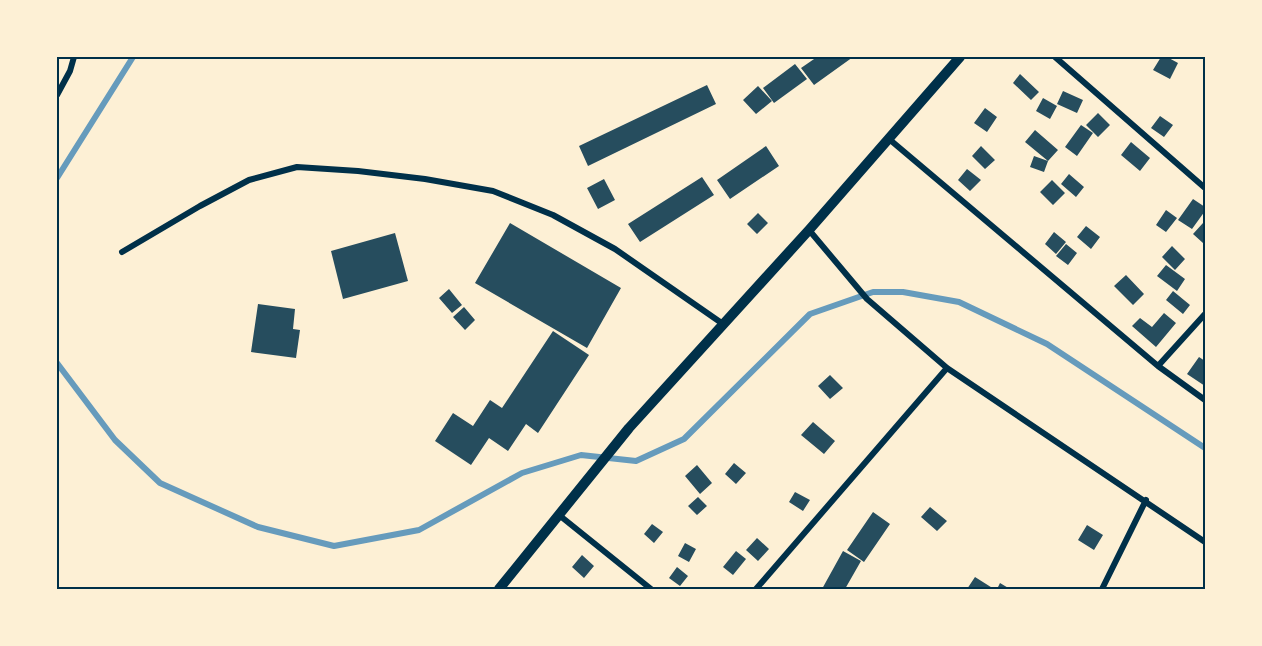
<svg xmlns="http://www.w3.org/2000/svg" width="1262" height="646" font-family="'PT Sans',sans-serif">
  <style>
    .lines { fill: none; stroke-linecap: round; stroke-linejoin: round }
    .stream { stroke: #669bbc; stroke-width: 6 }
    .building { fill: #264d5e }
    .minor { stroke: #003049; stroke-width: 6 }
    .tertiary { stroke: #003049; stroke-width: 10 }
    .neatline { fill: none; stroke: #003049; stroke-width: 2 }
  </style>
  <rect width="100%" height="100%" fill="#fdf0d5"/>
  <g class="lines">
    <path class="stream" d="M57,178L133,57
      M57,363L115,440L160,483L258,527L334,546L419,530L522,473L581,455L636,461L684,439L810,314L873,292H903L959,302L1047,344L1205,448"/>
  </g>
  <path class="building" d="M817,57H853L814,85L801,68Z
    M1161,57H1167L1178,63L1170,79L1153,70Z
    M795,64L807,79L774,103L763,88Z
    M1020,74L1039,92L1031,100L1013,83Z
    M707,85L716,104L588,166L579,146Z
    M758,86L772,101L756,114L743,100Z
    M1063,91L1083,100L1077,113L1057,104Z
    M1043,98L1057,106L1050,119L1036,111Z
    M985,108L997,117L987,132L974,123Z
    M1098,113L1110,125L1098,137L1086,125Z
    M1160,116L1173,125L1164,137L1151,128Z
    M1081,125L1093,133L1077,156L1065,147Z
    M1035,130L1058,150L1048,161L1025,142Z
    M1131,142L1150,158L1140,171L1121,155Z
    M766,146L779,166L730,199L717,180Z
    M981,146L995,160L985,169L972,156Z
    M1034,156L1048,161L1044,172L1030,167Z
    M967,169L981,180L970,191L958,180Z
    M1069,174L1084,187L1076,197L1061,184Z
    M702,177L714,195L640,242L628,224Z
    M604,179L615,200L598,209L587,188Z
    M1052,180L1065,193L1053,205L1040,192Z
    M1193,199L1205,207V211L1192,229L1178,220Z
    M1166,210L1177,218L1166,232L1156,225Z
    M758,213L768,223L757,234L747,224Z
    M510,223L621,288L587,348L475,283Z
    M1203,223L1205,225V240L1203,243L1193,234Z
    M1086,226L1100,237L1091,249L1077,237Z
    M1054,232L1066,242L1056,254L1045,244Z
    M395,233L408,281L343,299L331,251Z
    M1066,244L1077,253L1068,265L1056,256Z
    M1172,246L1185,259L1175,270L1162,257Z
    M1166,265L1185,279L1177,291L1157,276Z
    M1126,275L1144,294L1133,305L1114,286Z
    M449,289L462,305L452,313L439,298Z
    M1173,291L1190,305L1183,314L1166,300Z
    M258,304L295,309L293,329L300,330L296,358L251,352Z
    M464,307L475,320L465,330L453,317Z
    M1164,313L1176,323L1156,347L1132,326L1140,318L1152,327Z
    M553,331L589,355L538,433L526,424L508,451L489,438L471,465L435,441L453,413L473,426L490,400L502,408Z
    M1199,357L1205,361V386L1187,374Z
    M830,375L843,388L830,399L818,386Z
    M813,422L835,441L824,454L801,435Z
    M734,463L746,473L736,484L725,474Z
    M697,465L712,483L700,494L685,476Z
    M795,492L810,500L803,511L789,502Z
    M698,497L707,506L697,515L688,506Z
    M930,507L947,521L937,531L921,517Z
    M873,512L890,524L864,562L847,550Z
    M652,524L663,532L654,543L644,534Z
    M1087,525L1103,535L1094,550L1078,540Z
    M757,538L769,549L758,561L746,550Z
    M685,543L696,549L689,562L678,556Z
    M736,551L746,559L733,575L723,567Z
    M843,551L861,561L845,589H822Z
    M582,555L594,566L584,578L572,567Z
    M677,567L688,576L680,586L669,578Z
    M975,577L994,589H967Z
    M1000,583L1010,589H997Z"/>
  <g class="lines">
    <path class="minor" d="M1055,57L1205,188
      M57,95L70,71L74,57
      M889,139L1158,366L1205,400
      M809,230L867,299L947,368L1205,542
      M122,252L200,206L249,180L297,167L358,171L425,179L493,191L553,215L615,249L723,324
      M1158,366L1205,314
      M559,515L651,589
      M756,589L947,368
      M1102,589L1146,500"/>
    <path class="tertiary" d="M499,589L629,428L809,230L960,57"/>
  </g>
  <rect width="1262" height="646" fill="none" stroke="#fdf0d5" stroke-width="117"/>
  <rect x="58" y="58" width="1146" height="530" class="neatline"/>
</svg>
